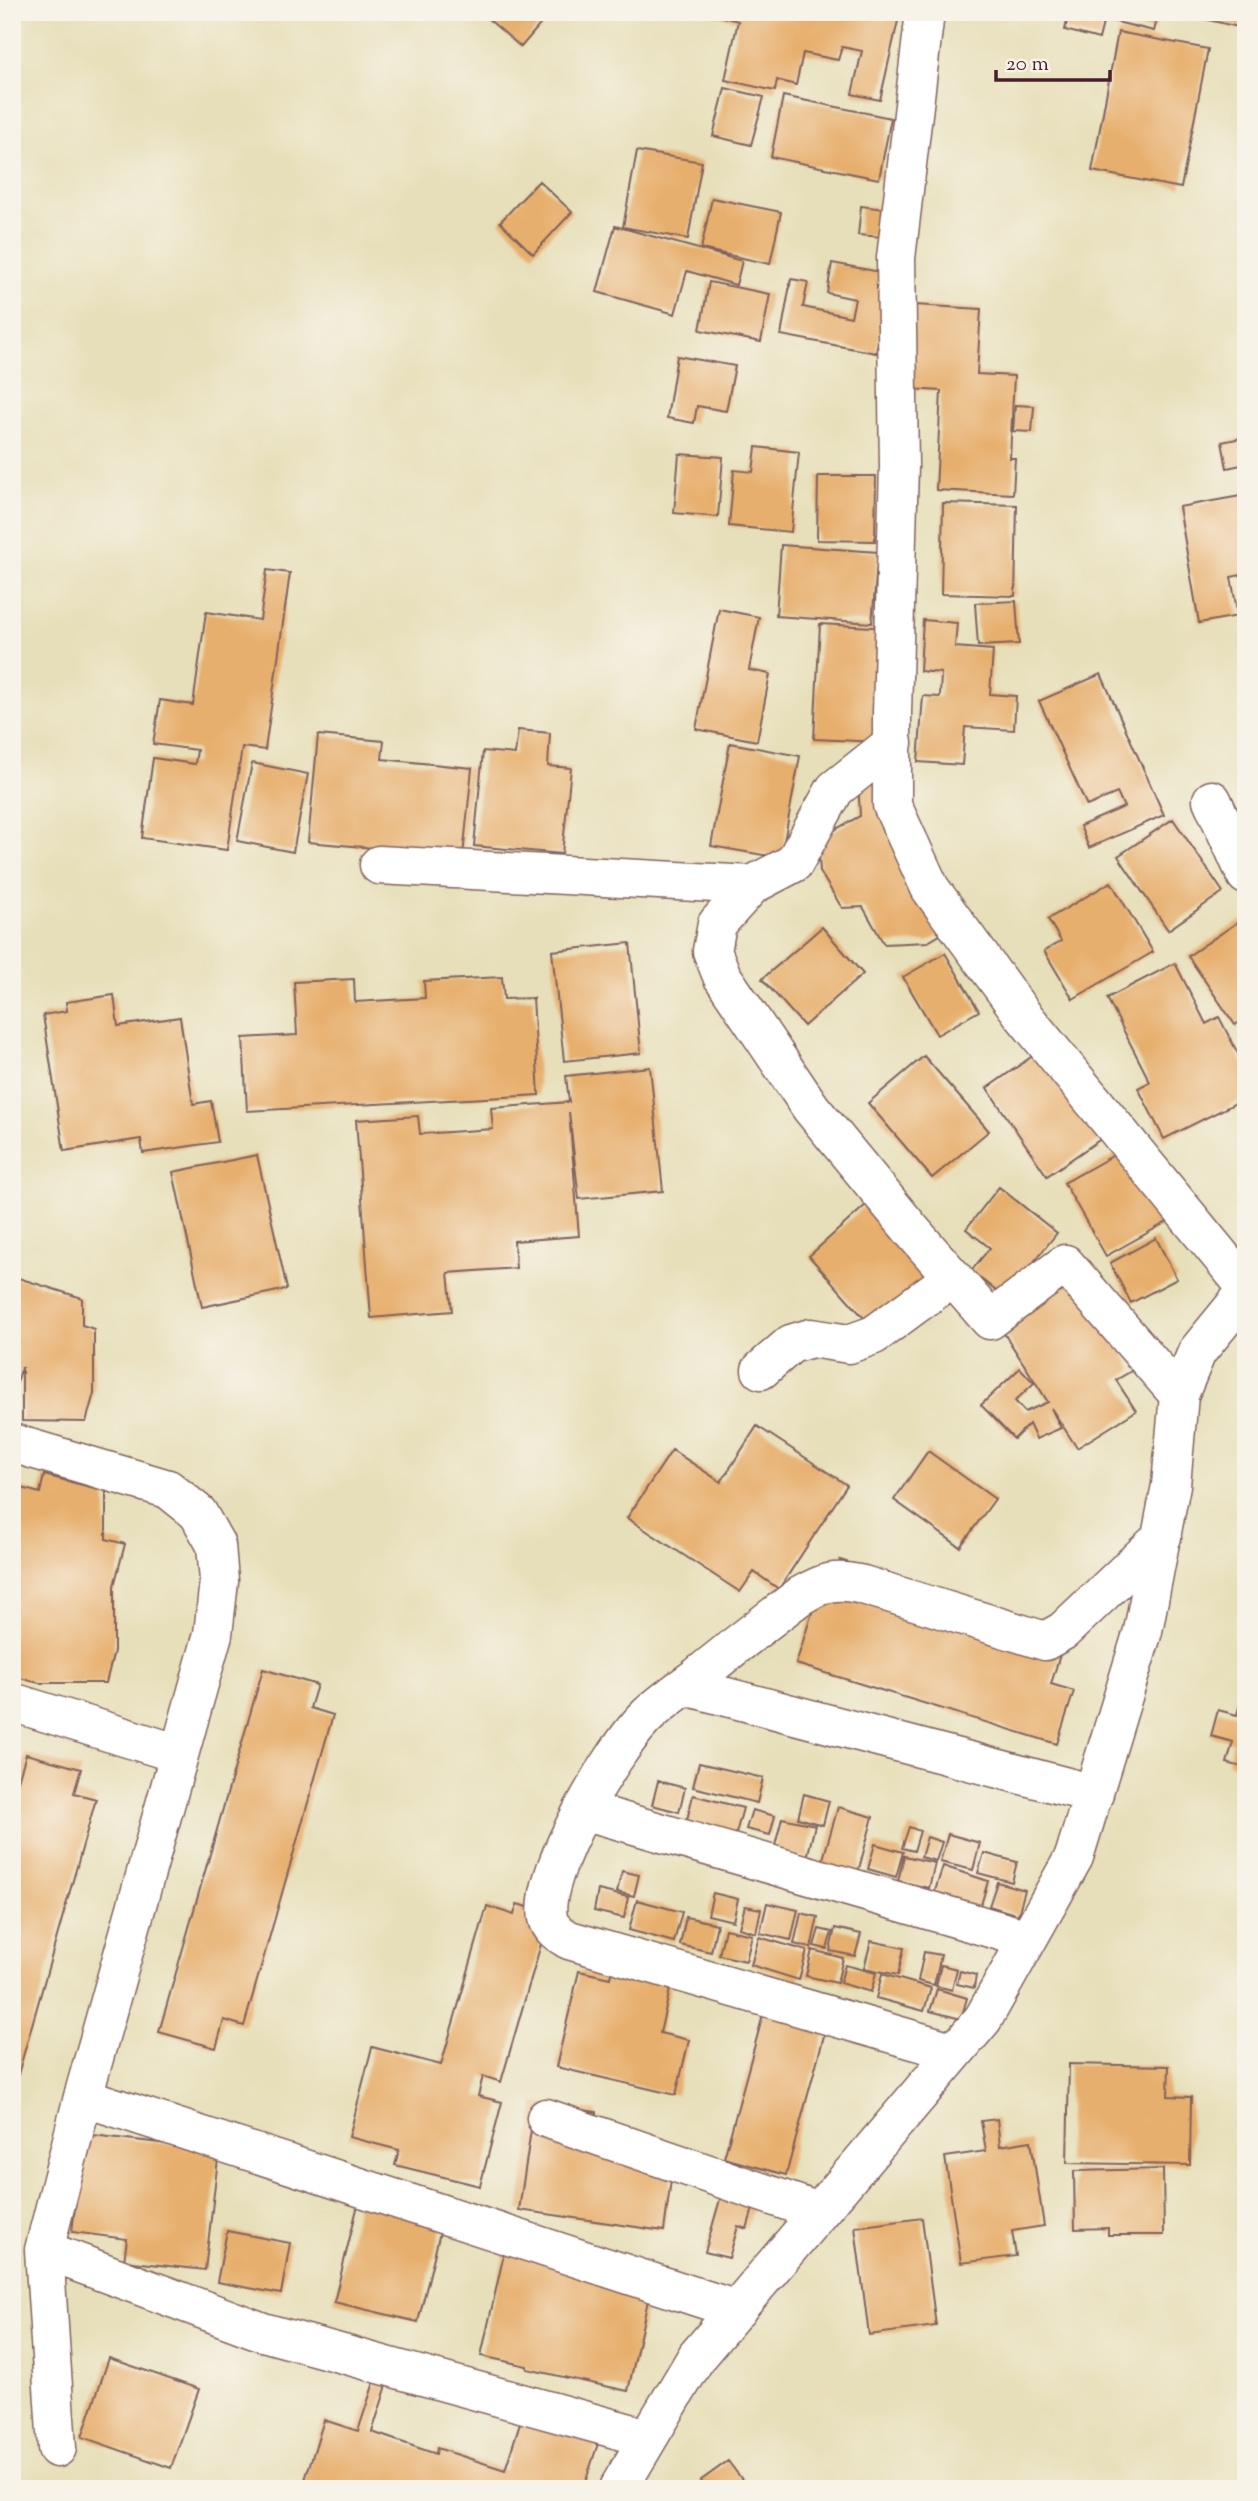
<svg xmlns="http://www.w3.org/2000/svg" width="1258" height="2501" font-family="'Sorts Mill Goudy',serif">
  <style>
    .building { fill: #e7af6d }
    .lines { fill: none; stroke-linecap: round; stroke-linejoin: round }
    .minor-casing { stroke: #81625d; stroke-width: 41 }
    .minor { stroke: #fff; stroke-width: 38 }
  </style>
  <rect width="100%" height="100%" fill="#f7f3e8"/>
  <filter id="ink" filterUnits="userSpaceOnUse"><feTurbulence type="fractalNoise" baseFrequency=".0143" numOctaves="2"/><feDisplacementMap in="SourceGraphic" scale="14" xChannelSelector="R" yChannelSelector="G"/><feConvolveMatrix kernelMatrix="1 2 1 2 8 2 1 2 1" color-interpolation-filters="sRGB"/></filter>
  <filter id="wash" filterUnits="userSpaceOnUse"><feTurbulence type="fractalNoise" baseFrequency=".00686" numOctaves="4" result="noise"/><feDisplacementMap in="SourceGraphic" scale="28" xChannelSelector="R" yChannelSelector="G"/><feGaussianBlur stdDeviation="1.57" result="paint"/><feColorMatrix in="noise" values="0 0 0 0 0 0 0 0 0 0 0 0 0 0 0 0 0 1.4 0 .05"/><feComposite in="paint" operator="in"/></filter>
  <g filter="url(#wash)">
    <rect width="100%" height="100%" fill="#e7dfb9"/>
    <g id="blocks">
      <path class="building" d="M480,12H551L521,47Z
        M705,12H900L880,100L852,94L862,51L842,47L838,60L803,53L796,85L777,80L775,91L725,80L738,21Z
        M1069,12H1159L1154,31L1104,19L1099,39L1065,30Z
        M1180,12H1246V29L1180,13Z
        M1118,32L1208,49L1181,188L1092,171Z
        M725,88L764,97L751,145L713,136Z
        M783,96L891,118L879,179L771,157Z
        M637,151L702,162L688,239L623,227Z
        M539,181L572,212L533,254L500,222Z
        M712,198L781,212L770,264L701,249Z
        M861,206L885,209L883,237L858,235Z
        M615,226L742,261L736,285L687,271L675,314L597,292Z
        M832,263L891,274L876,353L781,335L791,279L808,282L803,307L851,317L855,299L827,293Z
        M709,282L770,294L761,342L700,330Z
        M914,305L981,309L977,374L1014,376L1010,458H1015L1013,494L936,490L941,391L910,389Z
        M677,356L735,366L726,411L697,406L694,423L667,418Z
        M1015,405L1034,406L1032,432L1013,431Z
        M1246,437V464L1227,468L1222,442Z
        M756,447L799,452L791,532L729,526L734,470L753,472Z
        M679,454L723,457L718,517L674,513Z
        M818,476H876L875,541L817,540Z
        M1246,495V574L1231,577L1238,616L1199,623L1179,507Z
        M943,503L1017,505L1015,596L941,594Z
        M781,545L878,552L872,623L776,616Z
        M267,570L290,573L265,750L242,747L227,850L142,838L153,758L195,764L197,750L153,744L160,700L193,705L206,612L260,620Z
        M1016,601L1019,644L978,646L975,603Z
        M719,609L759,617L749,670L770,674L757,741L696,729Z
        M923,620L957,623L955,647L993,650L990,694L1016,696L1014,730L965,727L962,765L918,762L923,696L940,697L941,673L920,671Z
        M820,624L889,628L880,742L814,739Z
        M1101,674L1164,815L1089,848L1080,826L1124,807L1117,793L1087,806L1039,701Z
        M518,730L550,733L548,766L571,768L562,854L474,846L483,751L515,754Z
        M318,735L384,741L382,759L472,768L463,856L308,842Z
        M730,743L800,756L781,858L711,846Z
        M252,763L308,774L293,852L237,841Z
        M872,772L950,929L928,942L884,944L863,907L842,908L820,872L818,839L860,816L858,780Z
        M1173,819L1223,892L1168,930L1118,856Z
        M1111,882L1153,952L1073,999L1044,951L1061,941L1048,919Z
        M1241,920L1246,928V1018L1235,1025L1188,956Z
        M822,927L863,974L804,1026L762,979Z
        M630,943L641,1053L564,1061L552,951Z
        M945,953L979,1011L937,1035L903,977Z
        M1175,963L1206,1024L1219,1017L1246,1069V1098L1164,1139L1138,1088L1150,1082L1107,998Z
        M502,977L504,999L533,998L539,1095L247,1111L243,1038L297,1035L294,982L354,979L355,1002L425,998L424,981Z
        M114,995L118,1026L180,1017L193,1104L211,1101L218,1142L143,1153L141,1139L64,1151L43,1015L67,1011L66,1002Z
        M1047,1046L1108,1134L1047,1176L987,1088Z
        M924,1056L989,1131L932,1178L868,1103Z
        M650,1067L663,1191L579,1199L569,1112L579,1236L514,1241L516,1268L448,1273L452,1311L371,1318L356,1120L418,1116L420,1134L493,1129L491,1108L569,1102L566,1076Z
        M1132,1145L1174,1218L1106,1256L1064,1183Z
        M257,1155L287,1289L202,1307L173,1172Z
        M999,1187L1057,1233L1005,1298L971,1271L990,1248L966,1229Z
        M877,1195L948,1274L879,1335L809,1256Z
        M1156,1238L1177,1279L1131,1303L1110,1263Z
        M1078,1267L1133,1370L1116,1380L1136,1411L1077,1448L1051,1408L1061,1428L1036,1439L1029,1424L1014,1439L981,1405L1020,1368L1034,1383L1015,1401L1025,1412L1048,1402L995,1319Z
        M12,1276L82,1298V1325L94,1329V1393L86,1422L22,1421V1367L12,1397Z
        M757,1426L847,1485L779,1589L754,1572L740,1592L627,1518L672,1450L721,1482Z
        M928,1451L995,1499L960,1547L894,1500Z
        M44,1475L106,1491V1539L125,1544L114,1586V1651L106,1683H39L12,1676V1509L18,1487L40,1493Z
        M840,1560L1067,1632L1051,1684L1074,1691L1057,1744L796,1664L822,1580L833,1583Z
        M263,1669L317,1685L310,1708L333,1715L244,2026L224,2020L216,2048L159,2032Z
        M1245,1684H1246V1768L1227,1763L1233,1742L1211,1736L1218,1710L1237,1715Z
        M26,1754L81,1769L74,1793L96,1799L13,2092L12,1801Z
        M699,1763L763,1778L757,1803L693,1787Z
        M658,1781L685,1788L679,1812L652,1805Z
        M804,1794L829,1801L823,1825L798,1818Z
        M693,1795L743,1808L735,1837L686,1824Z
        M838,1807L873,1817L857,1876L821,1866Z
        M752,1810L775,1816L770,1835L746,1829Z
        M782,1818L815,1825L807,1858L774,1850Z
        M909,1827L920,1831L914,1851L902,1848Z
        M948,1834L980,1843L973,1870L940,1862Z
        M927,1837L942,1842L936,1861L921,1857Z
        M875,1844L903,1852L896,1877L868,1869Z
        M984,1853L1017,1862L1012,1882L978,1873Z
        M904,1856L935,1863L929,1888L898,1881Z
        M943,1866L988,1881L979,1912L933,1897Z
        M622,1871L639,1875L634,1896L617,1892Z
        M997,1882L1025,1890L1018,1915L989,1906Z
        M598,1890L628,1897L624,1918L594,1911Z
        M713,1893L738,1899L733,1921L708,1915Z
        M637,1900L682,1912L674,1942L629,1930Z
        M767,1903L798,1910L791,1940L760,1933Z
        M517,1904L550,1913L501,2082L483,2076L478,2096L502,2102L480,2186L395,2165L399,2150L349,2137L372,2047L441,2065L487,1906L514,1915Z
        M745,1906L761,1909L756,1933L739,1928Z
        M801,1913L818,1917L811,1948L794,1944Z
        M686,1917L717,1924L711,1952L680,1945Z
        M835,1928L861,1934L855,1956L830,1951Z
        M725,1929L752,1935L746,1961L719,1955Z
        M819,1929L832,1932L827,1949L814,1946Z
        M759,1937L807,1951L799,1980L751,1965Z
        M871,1941L904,1948L898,1975L864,1968Z
        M812,1950L843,1958L837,1983L806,1976Z
        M924,1952L941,1955L934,1985L918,1981Z
        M615,1954L675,1968L660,2033L689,2040L676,2095L556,2067L579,1971L610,1978Z
        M845,1965L876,1973L871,1992L840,1983Z
        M941,1965L957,1969L952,1990L936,1986Z
        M960,1971L976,1975L974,1988L957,1984Z
        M882,1974L931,1988L924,2011L876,1998Z
        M937,1989L967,1998L961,2019L930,2011Z
        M769,1993L831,2010L786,2175L724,2158Z
        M1069,2064L1169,2066L1168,2096L1191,2097L1190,2165L1067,2163Z
        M535,2103L597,2112L594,2138L675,2150L664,2231L519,2210Z
        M997,2119L1000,2146L1031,2141L1044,2226L1012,2231L1016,2256L961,2263L945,2157L986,2151L981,2121Z
        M84,2134L219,2150L205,2270L124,2261L127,2239L72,2232Z
        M1163,2169L1164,2235H1108V2228L1075,2229L1074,2171Z
        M364,2180L448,2200L418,2322L334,2302Z
        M724,2185L757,2195L747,2229L738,2226L729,2258L705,2252Z
        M922,2218L936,2326L869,2335L855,2227Z
        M227,2231L290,2243L281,2294L217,2282Z
        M505,2249L652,2282L628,2391L527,2369V2366L481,2356Z
        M385,2349L397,2354L372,2432L436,2454L437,2448L505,2470L530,2391L607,2416L583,2489H302L324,2420L358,2431Z
        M109,2358L199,2389L171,2468L82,2437Z
        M728,2461L749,2489H706L700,2481Z"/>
    </g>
  </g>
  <g filter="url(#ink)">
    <use href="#blocks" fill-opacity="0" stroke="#81625d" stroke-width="2"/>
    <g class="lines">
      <defs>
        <path id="minor" d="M925,12L896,258L899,466L892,713V805L930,888L1022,1014L1246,1287
          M893,743L835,789L794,863L752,885L717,924L712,951L722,976L811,1108L913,1232L990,1320L1065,1264L1179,1395
          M1212,800L1246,875
          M379,865L752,885
          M761,1370L791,1344L811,1338L849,1344L874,1335L953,1277
          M12,1443L168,1489L198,1513L216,1545L219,1581L213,1634L83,2097L44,2250L57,2448
          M685,1686L1094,1794
          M12,1702L179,1754
          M583,1810L1028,1939
          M955,2052L569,1940C559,1934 551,1930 548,1918C539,1873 615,1746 648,1715C664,1700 682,1688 699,1675C732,1648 766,1622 800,1596C824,1582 835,1578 863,1585L1045,1641L1063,1631L1162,1537
          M83,2097L737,2310
          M546,2118L819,2212
          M44,2250L263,2332L648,2438
          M618,2489L697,2356L983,2019L1074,1857L1143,1631L1171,1485L1179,1395L1197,1352L1246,1292"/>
      </defs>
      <use href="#minor" class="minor-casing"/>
      <use href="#minor" class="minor"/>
    </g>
  </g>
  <rect width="1258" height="2501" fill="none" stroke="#f7f3e8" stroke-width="42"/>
  <path d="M996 70v10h114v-10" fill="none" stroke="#4a1f2b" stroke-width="3.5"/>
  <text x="1006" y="70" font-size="21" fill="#4a1f2b" stroke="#f7f3e8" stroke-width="5" paint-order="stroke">20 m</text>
</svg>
